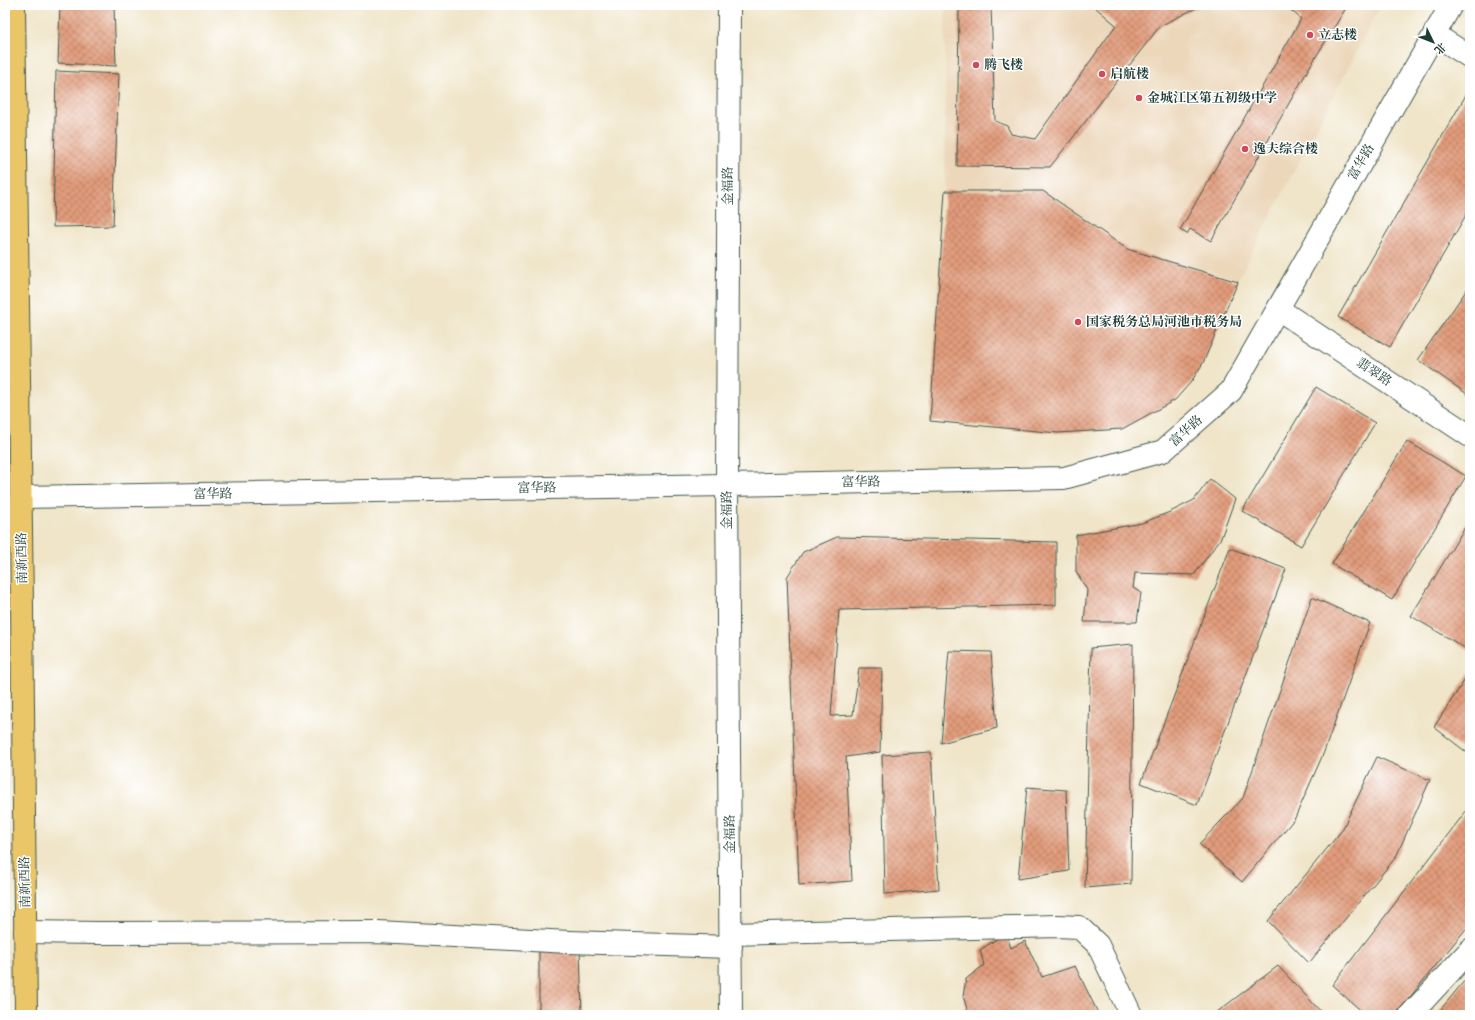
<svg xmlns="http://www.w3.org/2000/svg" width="1475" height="1020" font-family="'IM FELL Double Pica','Noto Serif SC',serif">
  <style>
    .built { fill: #ecd7ba }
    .building { fill: url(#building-cross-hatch) }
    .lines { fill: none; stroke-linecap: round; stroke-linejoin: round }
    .minor-casing { stroke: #3e564a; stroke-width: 24 }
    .major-casing { stroke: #3e564a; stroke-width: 24 }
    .minor { stroke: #fff; stroke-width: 22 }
    .major { stroke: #ebc669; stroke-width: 22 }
    .poi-dot { fill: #d1495b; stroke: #fff; stroke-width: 1.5 }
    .labels { text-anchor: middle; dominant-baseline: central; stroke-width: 3; stroke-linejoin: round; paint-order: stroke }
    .poi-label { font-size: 13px; font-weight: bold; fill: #1f3d34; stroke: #fff; text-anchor: start }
    .street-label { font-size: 13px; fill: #1f3d34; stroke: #fff }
  </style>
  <defs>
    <pattern id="building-cross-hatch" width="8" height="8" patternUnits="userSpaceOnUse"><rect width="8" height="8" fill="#e29c7b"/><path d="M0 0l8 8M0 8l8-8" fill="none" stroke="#b78066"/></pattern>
  </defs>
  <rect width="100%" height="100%" fill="#fff"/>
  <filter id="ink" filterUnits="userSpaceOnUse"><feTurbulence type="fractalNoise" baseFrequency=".025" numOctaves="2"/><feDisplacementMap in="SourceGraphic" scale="8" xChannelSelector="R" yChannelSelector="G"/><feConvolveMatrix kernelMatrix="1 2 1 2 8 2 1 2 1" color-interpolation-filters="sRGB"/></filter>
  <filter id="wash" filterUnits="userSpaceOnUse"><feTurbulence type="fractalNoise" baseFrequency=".012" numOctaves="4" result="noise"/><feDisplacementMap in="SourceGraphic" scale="16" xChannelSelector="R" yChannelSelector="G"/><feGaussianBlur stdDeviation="0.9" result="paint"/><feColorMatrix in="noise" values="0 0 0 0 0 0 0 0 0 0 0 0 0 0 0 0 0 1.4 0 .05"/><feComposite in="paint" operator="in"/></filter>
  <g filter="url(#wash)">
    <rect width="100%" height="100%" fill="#f0e5c9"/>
    <path class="built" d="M945,5H1381L1238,279L1127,249L1043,191H945Z"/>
    <g id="blocks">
      <path class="building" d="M60,5H114L116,66L58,63Z
        M1097,5H1202L1160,26L1050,167L957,166L959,9L991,6L995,121L1007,126L1011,134L1035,139L1116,25L1096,8Z
        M1285,5H1343L1346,8L1309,68L1211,241L1190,229L1187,234L1180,230L1301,19Z
        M56,71L119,74L113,226L53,227Z
        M1470,88V208L1390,347L1338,317Z
        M945,191H1043L1127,249L1238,282L1203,363L1191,382L1175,400L1122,429L1058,433L930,421Z
        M1470,285V396L1418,360Z
        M1316,387L1375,423L1301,546L1242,511Z
        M1407,441L1466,476L1392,600L1332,564Z
        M1210,479L1235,499L1221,538L1194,575L1135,573L1133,588L1141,593L1137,622H1084L1087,590L1076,571V535L1142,523L1170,512L1194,500Z
        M1470,519V651L1411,616Z
        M837,537L1056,542V605L839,610L831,716L853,715L859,668H882L880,752L846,757L852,881L799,885L787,577L803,552Z
        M1230,548L1286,569L1197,805L1141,783Z
        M1312,597L1370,623L1324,752L1295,818L1242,882L1199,844L1243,798Z
        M1133,644L1131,884L1085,888L1091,648Z
        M949,651L991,652L997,728L941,743Z
        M1470,672V755L1434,727Z
        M931,752L939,889L885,894L882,755Z
        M1377,757L1430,780L1396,857L1309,963L1268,921L1342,830Z
        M1027,787L1066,790L1069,871L1018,879Z
        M1470,806V924L1395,1015H1366L1332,985Z
        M1006,933L1011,948L1025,941L1042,977L1075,966L1099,1015H969L963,996L966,979L984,965L980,950Z
        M580,949L582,1015H539V950Z
        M1278,966L1324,1015H1213Z
        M1470,974V1015H1436Z"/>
    </g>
  </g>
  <g filter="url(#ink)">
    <use href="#blocks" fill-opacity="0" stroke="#3e564a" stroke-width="1"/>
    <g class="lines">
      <defs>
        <path id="minor" d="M729,5L727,485L731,1015
          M1434,34L1470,57
          M1278,309L1470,436
          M21,497L727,485L1064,478L1163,451L1231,391L1451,5
          M25,932L99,933L378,932L569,942L731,947
          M731,934L1057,926L1079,927L1098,945L1131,1015
          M1410,1015L1470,950"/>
        <path id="major" d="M14,5L22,605L26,1015"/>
      </defs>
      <use href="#minor" class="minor-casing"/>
      <use href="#major" class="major-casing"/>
      <use href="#minor" class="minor"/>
      <use href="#major" class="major"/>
    </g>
  </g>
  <g class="poi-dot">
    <circle cx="1310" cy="35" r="4"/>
    <circle cx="976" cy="65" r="4"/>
    <circle cx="1102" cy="74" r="4"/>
    <circle cx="1139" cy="98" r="4"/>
    <circle cx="1245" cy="149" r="4"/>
    <circle cx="1078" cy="322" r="4"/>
  </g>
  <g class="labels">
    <g class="poi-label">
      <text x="1318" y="35">立志楼</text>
      <text x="984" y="65">腾飞楼</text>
      <text x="1110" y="74">启航楼</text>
      <text x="1147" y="98">金城江区第五初级中学</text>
      <text x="1253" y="149">逸夫综合楼</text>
      <text x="1086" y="322">国家税务总局河池市税务局</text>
    </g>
    <g class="street-label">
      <text transform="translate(1361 162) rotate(-60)">富华路</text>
      <text transform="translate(728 186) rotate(-90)">金福路</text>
      <text transform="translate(1374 372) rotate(34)">翡翠路</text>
      <text transform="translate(1186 431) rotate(-42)">富华路</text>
      <text transform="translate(861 482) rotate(-1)">富华路</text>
      <text transform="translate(537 488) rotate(-1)">富华路</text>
      <text transform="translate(213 494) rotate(-1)">富华路</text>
      <text transform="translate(727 510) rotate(-90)">金福路</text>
      <text transform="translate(22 558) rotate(-91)">南新西路</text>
      <text transform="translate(730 834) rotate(-90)">金福路</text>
      <text transform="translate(25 882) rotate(-91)">南新西路</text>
    </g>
  </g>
  <rect width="1475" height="1020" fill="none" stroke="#fff" stroke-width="20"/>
  <g transform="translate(1433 42) rotate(133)" stroke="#ffffff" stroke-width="3" paint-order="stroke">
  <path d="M0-3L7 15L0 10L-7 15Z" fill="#1f3d34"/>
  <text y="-6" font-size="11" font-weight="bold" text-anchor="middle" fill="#1f3d34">北</text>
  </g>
</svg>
